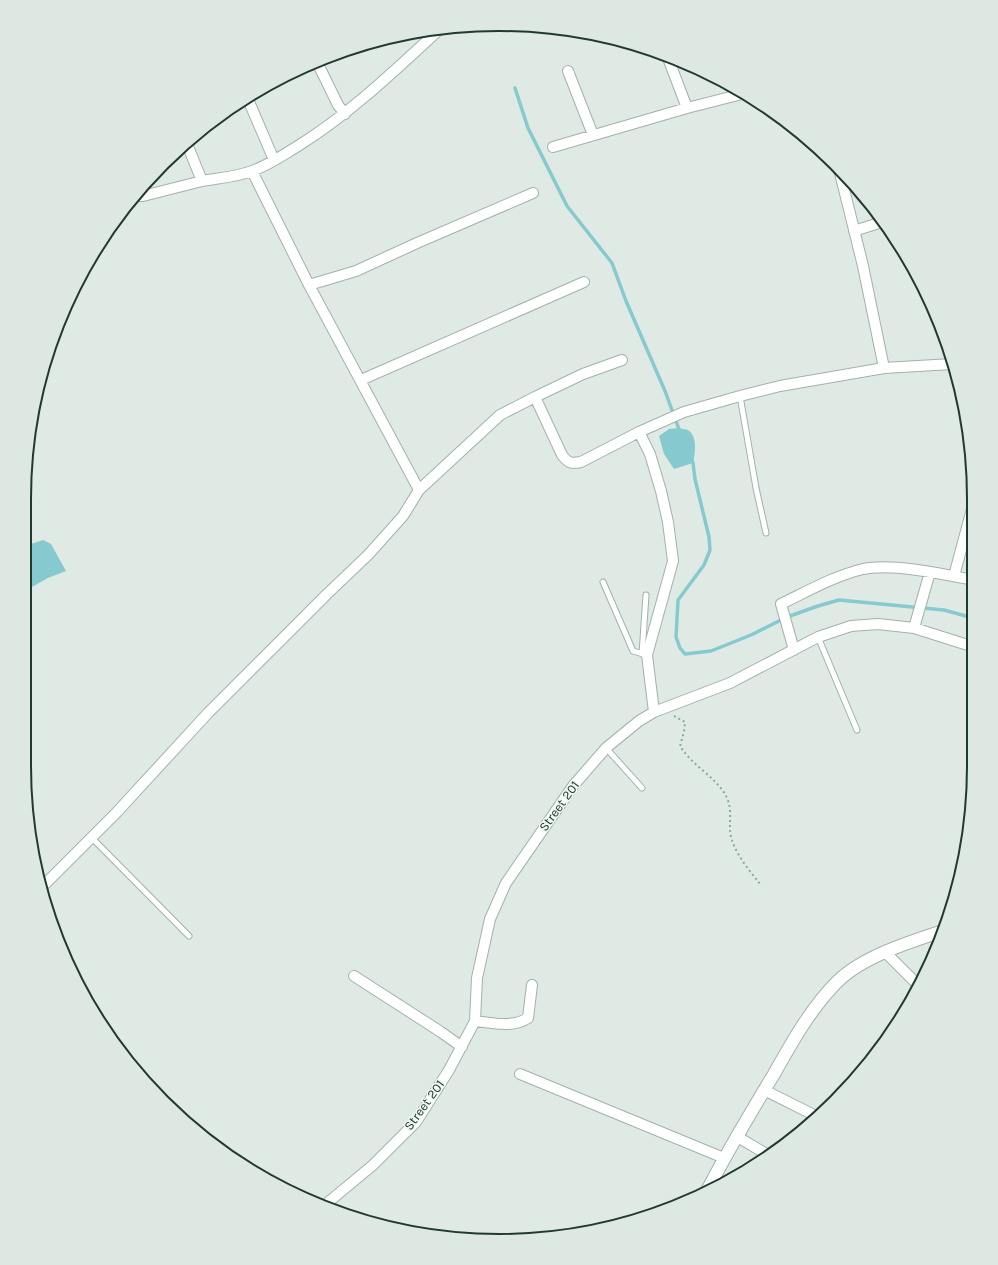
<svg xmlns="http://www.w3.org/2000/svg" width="998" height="1265" font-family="Karla,sans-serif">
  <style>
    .water { fill: #86cad0 }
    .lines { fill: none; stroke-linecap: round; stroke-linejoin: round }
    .stream { stroke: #86cad0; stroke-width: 3.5 }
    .service-casing { stroke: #a2b2ab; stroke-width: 7 }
    .minor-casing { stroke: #a2b2ab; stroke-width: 12 }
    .tertiary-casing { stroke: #a2b2ab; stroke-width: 14 }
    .path { stroke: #7fae9b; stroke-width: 2; stroke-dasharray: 2 3; stroke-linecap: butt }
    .service { stroke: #fff; stroke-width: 5 }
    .minor { stroke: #fff; stroke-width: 10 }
    .tertiary { stroke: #fff; stroke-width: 12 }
    .labels { text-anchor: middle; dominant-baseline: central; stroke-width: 3; stroke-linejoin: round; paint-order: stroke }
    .street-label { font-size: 13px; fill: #203a31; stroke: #eff7f2 }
    .rim { fill: none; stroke: #203a31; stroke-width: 2 }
  </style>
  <rect width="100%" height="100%" fill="#dfeae4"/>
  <path class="water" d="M678,428C681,429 686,429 688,430C698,437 695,453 693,463L674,469L664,454L659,436L669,429Z
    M43,540L51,544L66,571L48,578L32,587L26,584L25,581V546Z"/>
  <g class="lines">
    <path class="stream" d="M515,88L528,128L567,206L612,263L626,301L665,391L680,432
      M691,458L693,463L695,479L709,537L710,550L704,565L678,600L676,637L680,648L685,654L711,651L751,635L787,617L818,606L839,600L944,610L973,618"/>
    <defs>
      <path id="service" d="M740,396L756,488L766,533
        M603,582L633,651L647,655
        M818,637L857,730
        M642,654L646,595
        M606,748L642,788
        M91,837L189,936"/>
      <path id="minor" d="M668,58L687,108
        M317,62L338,105L345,114
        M568,71L593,135
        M247,97L274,160
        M187,144L202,181
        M553,147L687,108L742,94
        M839,169L863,266L884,368
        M135,196H143C162,191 182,186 202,181C219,178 236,177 252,171C269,165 283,155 298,146C351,113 395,70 441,28
        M854,231L882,222
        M309,285L356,271L417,243L533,193
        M361,380L584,282
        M535,397L583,374L622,360
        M639,432L650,454L661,491L668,522L673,561L647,655L654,712
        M419,490L500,415L535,397L562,455C568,463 571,464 581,462L639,432L684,412L740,396L780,386L884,368L952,364
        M954,576L973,505
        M914,628L930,572
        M794,650L781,604C808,591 834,576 863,569C893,563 943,574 973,580
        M40,889L117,812L208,713L326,595L368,555L403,516L419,490L309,285L252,171
        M885,952L918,985
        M354,976L441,1032L462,1047
        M475,1021C493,1023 513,1028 528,1018L532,985
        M520,1074L724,1158
        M764,1090L818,1117
        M736,1136L768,1155
        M326,1204L373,1165L416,1122L449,1070L475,1021L477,978L490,919L506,883L573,786L606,748L639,721L654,712L730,683L818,637L851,626L878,624L914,628L974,647"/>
      <path id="tertiary" d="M708,1189C728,1150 751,1112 774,1074C792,1042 811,1008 837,982C862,957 909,942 943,931"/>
    </defs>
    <use href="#service" class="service-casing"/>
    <use href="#minor" class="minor-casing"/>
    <use href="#tertiary" class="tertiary-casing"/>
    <path class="path" d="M674,716L685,722L684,732L680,746C692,766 718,778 727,798C733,811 728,824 731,837C736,855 749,870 760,884"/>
    <use href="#service" class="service"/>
    <use href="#minor" class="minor"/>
    <use href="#tertiary" class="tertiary"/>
  </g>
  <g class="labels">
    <g class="street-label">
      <text transform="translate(559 806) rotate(-54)">Street 201</text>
      <text transform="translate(424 1105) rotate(-54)">Street 201</text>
    </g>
  </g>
  <path d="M0 0H998V1265H0ZM499 31H499A468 468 0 0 1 967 499V766A468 468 0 0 1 499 1234H499A468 468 0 0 1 31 766V499A468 468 0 0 1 499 31Z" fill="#dee8e3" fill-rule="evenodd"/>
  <path class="rim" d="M499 31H499A468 468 0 0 1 967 499V766A468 468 0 0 1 499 1234H499A468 468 0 0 1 31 766V499A468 468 0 0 1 499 31Z"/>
</svg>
